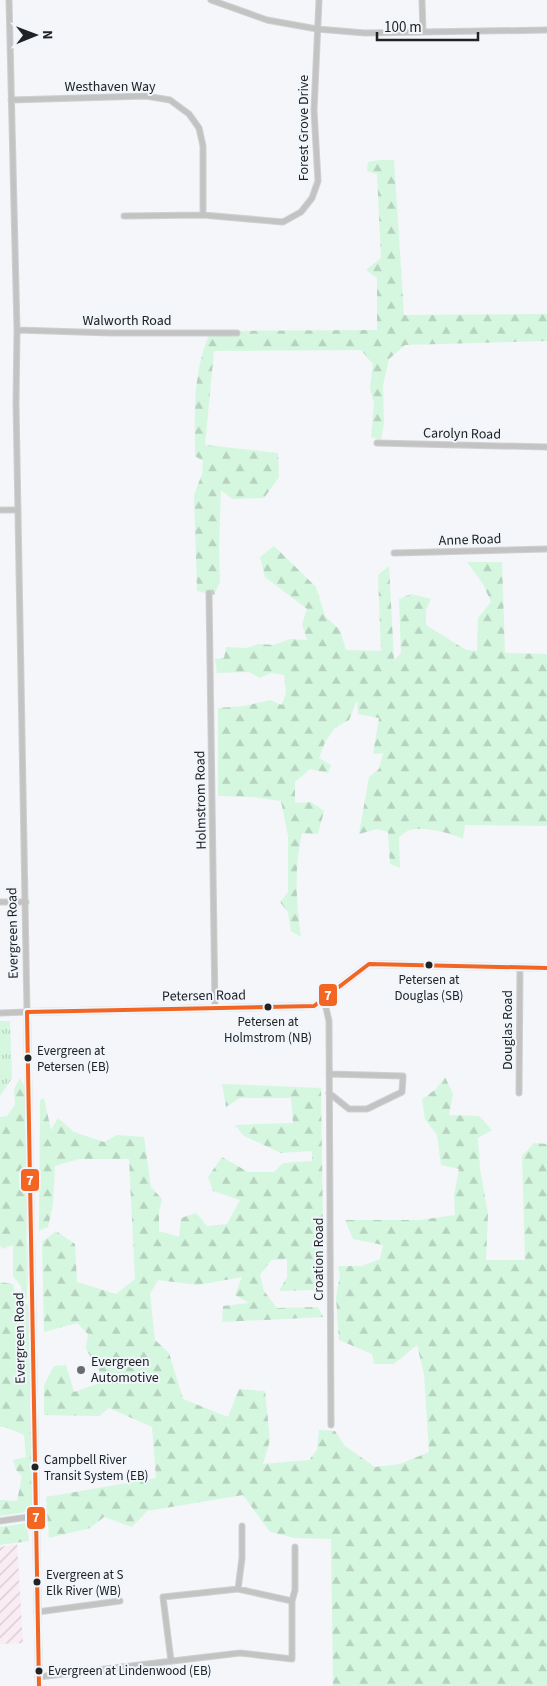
<svg xmlns="http://www.w3.org/2000/svg" width="547" height="1686" font-family="'Source Sans 3',sans-serif">
  <style>
    .industrial { fill: url(#industrial-furrows) }
    .grass { fill: url(#grass-tufts) }
    .forest { fill: url(#forest-firs) }
    .lines { fill: none; stroke-linecap: round; stroke-linejoin: round }
    .minor-casing { stroke: #cfd0d2; stroke-width: 7 }
    .tertiary-casing { stroke: #cfd0d2; stroke-width: 8 }
    .minor { stroke: #c4c3c3; stroke-width: 5 }
    .tertiary { stroke: #c4c3c3; stroke-width: 6 }
    .bus-1-casing { stroke: #f1f6fc; stroke-width: 8 }
    .bus-1 { stroke: #f26522; stroke-width: 4 }
    .bus-dot { fill: #202224; stroke: #f1f6fc; stroke-width: 2 }
    .poi-dot { fill: #6a6c6f; stroke: #f1f6fc; stroke-width: 2 }
    .labels { text-anchor: middle; dominant-baseline: central; stroke-width: 4; stroke-linejoin: round; paint-order: stroke }
    .bus-label { font-size: 13px; fill: #202224; stroke: #f1f6fc; text-anchor: start }
    .street-label { font-size: 14px; fill: #202224; stroke: #f1f6fc }
    .poi-label { font-size: 14px; fill: #202224; stroke: #f1f6fc; text-anchor: start }
    .line-badge { stroke: #f1f6fc; stroke-width: 2 }
    .badge-label { font-size: 14px; text-anchor: middle; font-weight: bold; fill: #fff }
  </style>
  <defs>
    <pattern id="industrial-furrows" width="10" height="10" patternUnits="userSpaceOnUse" patternTransform="scale(1.25)"><rect width="10" height="10" fill="#f9ecf2"/><path d="M-1 1l2-2M0 10L10 0M9 11l2-2" fill="none" stroke="#d5cacf"/></pattern>
    <pattern id="grass-tufts" width="24" height="20" patternUnits="userSpaceOnUse" patternTransform="scale(1.25)"><rect width="24" height="20" fill="#d5f7df"/><path d="M3 7l-1-3M5 7V3M7 7l1-3M15 17l-1-3M17 17v-4M19 17l1-3" fill="none" stroke="#b7d3bf"/></pattern>
    <pattern id="forest-firs" width="22" height="20" patternUnits="userSpaceOnUse" patternTransform="scale(1.25)"><rect width="22" height="20" fill="#d5f7df"/><path d="M5 1l3.5 6h-7zM16 11l3.5 6h-7z" fill="#b7d3bf"/></pattern>
  </defs>
  <rect width="100%" height="100%" fill="#f4f6f9"/>
  <path class="industrial" d="M17,1544L23,1643L0,1644V1547Z"/>
  <path class="grass" d="M0,1021H10L12,1078L0,1096Z"/>
  <path class="forest" d="M380,160H394L404,315L547,314V341L405,345L389,359L383,385L384,423L381,440L371,437L374,404L370,388L373,364L361,350L214,351L205,445L278,453L279,477L264,498L232,499L221,490L219,546L220,582L214,595L197,591L194,495L202,474L203,461L195,456C195,413 192,376 209,335L234,331L377,330V278L366,270L381,258L377,174L367,171L368,162Z
    M274,546L316,587L325,616L340,630L346,650L381,651L378,575L389,566L394,660L401,653L399,599L411,594L431,599L426,610V625L466,650L477,651L478,618L491,602L483,584L467,562H502L505,653L547,654V826L465,825L463,839C450,833 424,826 410,830C406,831 402,835 399,837L400,868L390,864L388,832L377,829L359,834L369,777L379,769L383,753L373,754L379,718L358,714L357,700L349,720L335,728L325,742L319,758L331,765L328,773L310,769L295,782V803L311,802L324,811L318,834L302,833C294,868 296,902 301,937L291,931L288,912L280,902L288,892V836L281,801L253,797L218,796V708L244,706L270,700L282,705L286,692L284,675L271,673L260,678L249,672L217,673L215,659L224,658L226,647L247,648L258,644L274,645L290,639L307,640L302,624L307,609L265,577L260,557Z
    M445,1077L453,1094L449,1115L479,1116L492,1130L478,1138L480,1169L488,1214L486,1260H525L522,1156L534,1143L547,1144V1686H333L331,1539L295,1538L270,1532L243,1495L147,1511L132,1527L104,1517L90,1528L49,1538L46,1497L156,1478L152,1427L109,1408L99,1416L44,1415V1385L54,1366L66,1365L74,1392L105,1381L86,1349L88,1334L77,1323L44,1332L42,1242L56,1231L75,1244L77,1282L116,1294L135,1279L129,1159H79L55,1166L53,1204L48,1227L39,1231L40,1100L44,1098L51,1130L58,1118L74,1132L104,1142L117,1135L144,1137L151,1187L162,1199L159,1212V1231L179,1237L181,1218L196,1213L207,1226L227,1224L240,1200L213,1191L208,1177L222,1157L248,1172H274L283,1163L312,1161V1151L281,1153L244,1136L235,1125L293,1123L291,1098H240L226,1107L222,1084L321,1088L324,1296L312,1290L279,1291L287,1277V1259L271,1260L260,1275L264,1291L277,1308L318,1307L323,1317L222,1322L223,1306L249,1303L235,1295L242,1277L198,1285L158,1280L150,1294L155,1340L169,1353L183,1399L228,1417L239,1389L265,1391L270,1440L263,1464L309,1460L317,1450L319,1430L335,1431L345,1446L375,1467L400,1464L429,1452L424,1374L417,1345L394,1364H374L372,1354L339,1340L336,1297L340,1276L338,1266H362L380,1259L383,1245L353,1239L345,1220H420L455,1215L454,1195L459,1169L441,1165L437,1135L425,1119L422,1099L436,1089Z
    M20,1078L25,1088L27,1300L22,1294L21,1286L13,1276V1245L2,1249L0,1245V1117L7,1116L15,1105L14,1089Z
    M0,1282L13,1284L17,1298L28,1305L33,1511L0,1516V1500L17,1501L22,1476L16,1470L13,1460L26,1457L24,1435L5,1427H0Z
    M27,1523L29,1541L0,1545V1527Z"/>
  <g class="lines">
    <defs>
      <path id="minor" d="M211,0L267,20L317,29L365,33L547,30
        M422,0L423,32
        M11,100L146,96L170,100L189,114L199,128L203,146V215
        M124,216L203,215L283,222L301,212L312,198L318,181L314,110L319,0
        M17,330L111,333H237
        M377,443L547,447
        M0,510H18
        M394,553L547,549
        M209,593L215,1008
        M0,902H26
        M324,999L329,1021L331,1425
        M0,1013L27,1012L16,403L17,330L9,0
        M329,1074L403,1076L402,1092L367,1109H349L329,1093
        M519,1093L520,968
        M0,1521L36,1516
        M238,1589L242,1558V1526
        M37,1612L120,1601
        M171,1661L163,1597L238,1589L292,1601
        M38,1677L240,1653L292,1659V1601L295,1590V1547"/>
      <path id="tertiary" d="M39,1686L27,1012L314,1006L369,964L547,968"/>
    </defs>
    <use href="#minor" class="minor-casing"/>
    <use href="#tertiary" class="tertiary-casing"/>
    <use href="#minor" class="minor"/>
    <use href="#tertiary" class="tertiary"/>
    <defs>
      <path id="bus-1" d="M27,1012L39,1686
        M27,1012L314,1006L369,964L547,968"/>
    </defs>
    <use href="#bus-1" class="bus-1-casing"/>
    <use href="#bus-1" class="bus-1"/>
  </g>
  <g class="bus-dot">
    <circle cx="429" cy="965" r="4.5"/>
    <circle cx="268" cy="1007" r="4.5"/>
    <circle cx="28" cy="1058" r="4.5"/>
    <circle cx="35" cy="1467" r="4.5"/>
    <circle cx="37" cy="1582" r="4.5"/>
    <circle cx="39" cy="1671" r="4.5"/>
  </g>
  <circle class="poi-dot" cx="81" cy="1370" r="5"/>
  <g class="labels">
    <g class="bus-label">
      <text x="429" y="980" text-anchor="middle">Petersen at<tspan x="429" dy="16">Douglas (SB)</tspan></text>
      <text x="268" y="1022" text-anchor="middle">Petersen at<tspan x="268" dy="16">Holmstrom (NB)</tspan></text>
      <text x="37" y="1051">Evergreen at<tspan x="37" dy="16">Petersen (EB)</tspan></text>
      <text x="44" y="1460">Campbell River<tspan x="44" dy="16">Transit System (EB)</tspan></text>
      <text x="46" y="1575">Evergreen at S<tspan x="46" dy="16">Elk River (WB)</tspan></text>
      <text x="48" y="1671">Evergreen at Lindenwood (EB)</text>
    </g>
    <g class="street-label">
      <text x="110" y="87">Westhaven Way</text>
      <text transform="translate(304 128) rotate(-90)">Forest Grove Drive</text>
      <text x="127" y="321">Walworth Road</text>
      <text transform="translate(462 434) rotate(1)">Carolyn Road</text>
      <text transform="translate(470 540) rotate(-2)">Anne Road</text>
      <text transform="translate(201 800) rotate(-91)">Holmstrom Road</text>
      <text transform="translate(13 933) rotate(-91)">Evergreen Road</text>
      <text transform="translate(204 996) rotate(-1)">Petersen Road</text>
      <text transform="translate(508 1030) rotate(-90)">Douglas Road</text>
      <text transform="translate(319 1259) rotate(-90)">Croation Road</text>
      <text transform="translate(20 1338) rotate(-91)">Evergreen Road</text>
    </g>
    <g class="poi-label">
      <text x="91" y="1362">Evergreen<tspan x="91" dy="16">Automotive</tspan></text>
    </g>
  </g>
  <g class="line-badge">
    <rect x="318" y="983" width="20" height="24" rx="5" fill="#f26522"/>
    <rect x="20" y="1168" width="20" height="24" rx="5" fill="#f26522"/>
    <rect x="26" y="1506" width="20" height="24" rx="5" fill="#f26522"/>
  </g>
  <g class="badge-label">
    <text x="328" y="1000">7</text>
    <text x="30" y="1185">7</text>
    <text x="36" y="1522">7</text>
  </g>
  <g transform="translate(35 35) rotate(89)" stroke="#f1f6fc" stroke-width="4" paint-order="stroke">
  <path d="M0-4L9 19L0 12L-9 19Z" fill="#202224"/>
  <text y="-8" font-size="14" font-weight="bold" text-anchor="middle" fill="#202224">N</text>
  </g>
  <path d="M377 32v8h101v-8" fill="none" stroke="#202224" stroke-width="2.5"/>
  <text x="384" y="32" font-size="15" fill="#202224" stroke="#f1f6fc" stroke-width="4" paint-order="stroke">100 m</text>
</svg>
